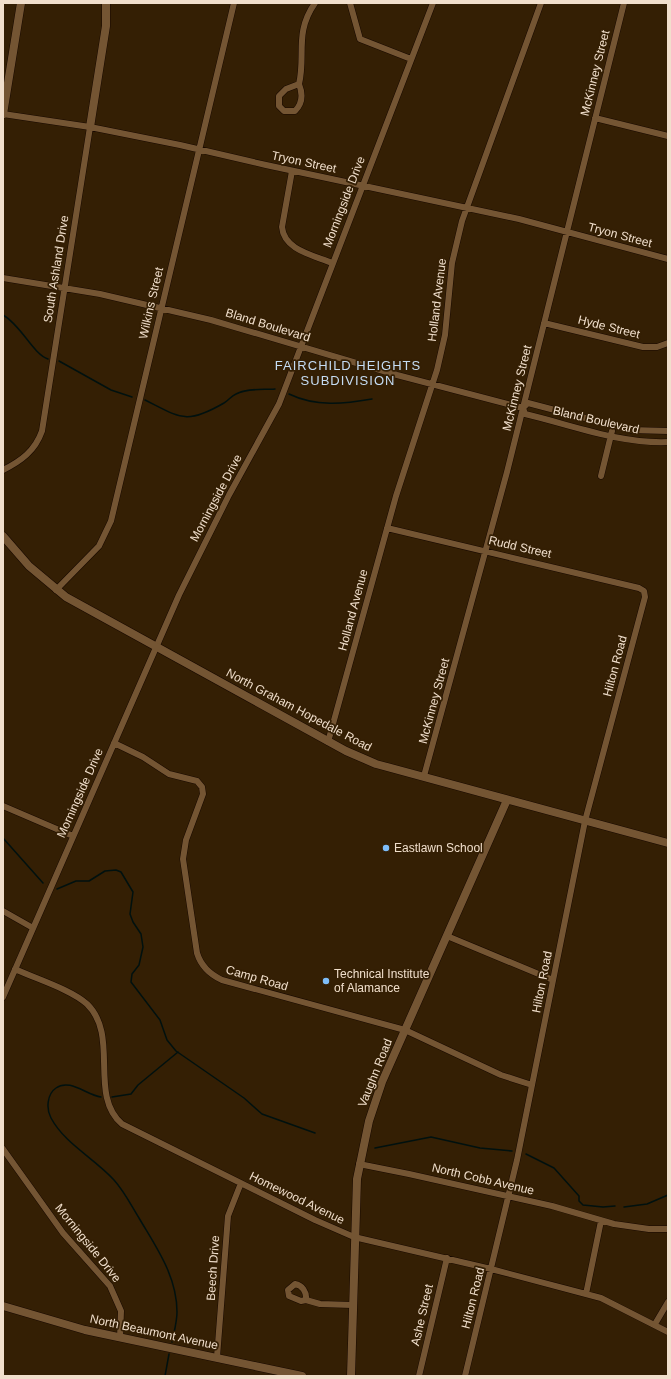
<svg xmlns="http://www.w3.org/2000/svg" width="671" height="1379" font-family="Arial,sans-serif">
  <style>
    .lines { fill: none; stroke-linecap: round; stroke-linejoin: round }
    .stream { stroke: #00110f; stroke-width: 1.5 }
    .minor-casing { stroke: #180900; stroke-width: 7 }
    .tertiary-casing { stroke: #180900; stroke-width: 9 }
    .minor { stroke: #745533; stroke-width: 6 }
    .tertiary { stroke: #745533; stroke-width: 8 }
    .poi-dot { fill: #7ebdf9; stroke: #341f04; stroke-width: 1.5 }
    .labels { text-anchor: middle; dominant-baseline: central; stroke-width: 3.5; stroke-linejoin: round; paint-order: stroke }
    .street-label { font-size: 12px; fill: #f1dfcc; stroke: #341f04 }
    .poi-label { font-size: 12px; fill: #f1dfcc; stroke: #341f04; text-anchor: start }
    .neighbourhood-label { font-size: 13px; letter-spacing: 1px; fill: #c5dcf3; stroke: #341f04 }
  </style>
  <rect width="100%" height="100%" fill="#341f04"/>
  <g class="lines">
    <path class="stream" d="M3,315C21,325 33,354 48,359
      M59,361L111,390L132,397
      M289,394C316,407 344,404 372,399
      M145,400C181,418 186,425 224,403C228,401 231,396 236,394C247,388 263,390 275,389
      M3,838L43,883
      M57,889L76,881H89L105,871L116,870L121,872L133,892L130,914L133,922L141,934L143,947L139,965L132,974L131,982L160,1020L167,1040L176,1051L244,1098L262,1114L315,1133
      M101,1097C86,1095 70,1078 56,1088C47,1094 46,1109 51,1118C65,1144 94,1158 114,1180C124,1191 131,1205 139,1218C156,1247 177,1276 177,1312C177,1322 174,1332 172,1342
      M112,1097L131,1094L138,1085L178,1052
      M375,1148L431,1137L480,1148L512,1151
      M526,1154L554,1168L579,1196V1201L583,1205L603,1207L615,1206
      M624,1207L647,1204L668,1195
      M165,1376L169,1354"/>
    <defs>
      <path id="minor" d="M350,3L360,39L411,59
        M299,84C306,55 294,33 315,3
        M299,84C303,94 303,103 295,111H284L279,106V96L286,89Z
        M3,114L90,127L180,145L266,165L519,219L668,259
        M595,118L668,136
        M292,171L282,227C284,250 313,255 332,263
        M3,278L100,294L211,320L397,375L523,408
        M544,323L643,347H657L668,343
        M523,408L525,414C572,425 620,444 668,442
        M523,408L528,403L631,430L668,431
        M3,470C21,461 35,451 42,431L90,127
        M601,476L612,431
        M387,528L639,588L644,591L645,597L585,821L517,1160L465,1376
        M56,590L99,546L111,521L234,3
        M328,742L396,496L437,370L445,335L452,263L462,221L541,3
        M114,743L143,757L169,774L197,781L202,787L203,794L186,840L183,859L197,953C201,966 209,974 222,980L405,1030L501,1075L532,1085
        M424,776L507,472L624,3
        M3,806L73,836
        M3,911L33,928
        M447,936L553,980
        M15,969C36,979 70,989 87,1004C120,1036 88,1095 122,1124L315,1220L354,1237L491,1269L601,1298L668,1332
        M3,997L179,595L229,495L279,404L433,3
        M3,1149L63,1233L110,1286L121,1311L120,1338
        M359,1164L409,1174L552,1206L614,1224L649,1229H668
        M295,1284C302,1285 307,1292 306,1300L301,1301L289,1296L288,1290Z
        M586,1294L601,1221
        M306,1300L320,1304L352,1305
        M655,1324L668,1302
        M217,1357L228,1216L241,1183
        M419,1376L447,1258"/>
      <path id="tertiary" d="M3,114L21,3
        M90,127L106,26V3
        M3,536L29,566L66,597L346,751L376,764L668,843
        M3,1306L85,1330L302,1376
        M351,1376L357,1179L369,1121L382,1082L507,800"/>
    </defs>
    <use href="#minor" class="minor-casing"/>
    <use href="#tertiary" class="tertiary-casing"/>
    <use href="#minor" class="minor"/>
    <use href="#tertiary" class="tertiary"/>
  </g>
  <g class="poi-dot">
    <circle cx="386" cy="848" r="4"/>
    <circle cx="326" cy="981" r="4"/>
  </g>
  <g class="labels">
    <g class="street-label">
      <text transform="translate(595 73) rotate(-76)">McKinney Street</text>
      <text transform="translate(304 162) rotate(12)">Tryon Street</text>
      <text transform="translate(344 202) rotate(-69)">Morningside Drive</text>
      <text transform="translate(620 235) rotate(15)">Tryon Street</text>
      <text transform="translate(56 269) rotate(-81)">South Ashland Drive</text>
      <text transform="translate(437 300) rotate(-83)">Holland Avenue</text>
      <text transform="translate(151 303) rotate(-77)">Wilkins Street</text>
      <text transform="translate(268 325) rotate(17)">Bland Boulevard</text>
      <text transform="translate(609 327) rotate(14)">Hyde Street</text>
      <text transform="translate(517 388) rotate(-76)">McKinney Street</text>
      <text transform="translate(596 420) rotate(13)">Bland Boulevard</text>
      <text transform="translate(216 498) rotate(-62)">Morningside Drive</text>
      <text transform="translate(520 547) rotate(13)">Rudd Street</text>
      <text transform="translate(353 610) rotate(-75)">Holland Avenue</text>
      <text transform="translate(615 666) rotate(-75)">Hilton Road</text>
      <text transform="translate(434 701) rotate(-75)">McKinney Street</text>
      <text transform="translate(299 710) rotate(28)">North Graham Hopedale Road</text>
      <text transform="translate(80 793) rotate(-66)">Morningside Drive</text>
      <text transform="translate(257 978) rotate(16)">Camp Road</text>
      <text transform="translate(542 982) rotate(-79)">Hilton Road</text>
      <text transform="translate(375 1073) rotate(-68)">Vaughn Road</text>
      <text transform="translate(483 1179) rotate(13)">North Cobb Avenue</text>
      <text transform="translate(297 1198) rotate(26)">Homewood Avenue</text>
      <text transform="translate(88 1243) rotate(51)">Morningside Drive</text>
      <text transform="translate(213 1268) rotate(-86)">Beech Drive</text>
      <text transform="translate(473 1298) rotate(-76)">Hilton Road</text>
      <text transform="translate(422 1315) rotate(-77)">Ashe Street</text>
      <text transform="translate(154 1332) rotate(12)">North Beaumont Avenue</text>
    </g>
    <g class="poi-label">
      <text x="394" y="848">Eastlawn School</text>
      <text x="334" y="974">Technical Institute<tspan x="334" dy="14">of Alamance</tspan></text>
    </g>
    <g class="neighbourhood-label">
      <text x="348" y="365">FAIRCHILD HEIGHTS<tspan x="348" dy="15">SUBDIVISION</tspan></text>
    </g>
  </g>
  <rect width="671" height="1379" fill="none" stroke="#f1dfcc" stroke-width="8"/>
</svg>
